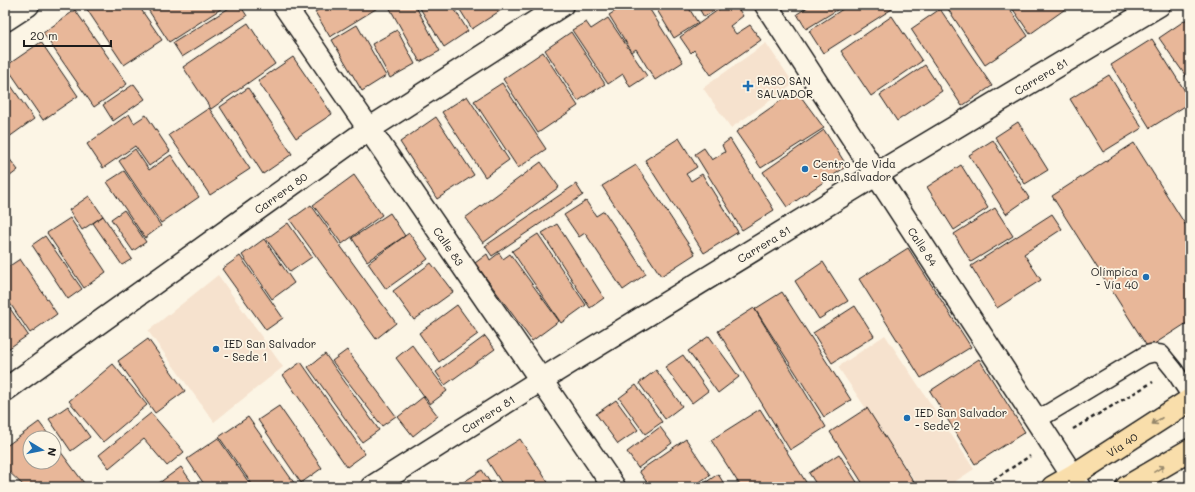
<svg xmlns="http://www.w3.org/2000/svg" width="1195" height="492" font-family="Mali,sans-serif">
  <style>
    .built { fill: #f6e2ce }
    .building { fill: #e8b799; stroke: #1c1c1c }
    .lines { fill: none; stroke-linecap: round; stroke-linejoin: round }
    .service-casing { stroke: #1c1c1c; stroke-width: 20 }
    .minor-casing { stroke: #1c1c1c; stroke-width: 25 }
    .trunk-casing { stroke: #1c1c1c; stroke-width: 25 }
    .path { stroke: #1c1c1c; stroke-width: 2.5; stroke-dasharray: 4 3; stroke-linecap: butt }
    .service { stroke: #fcf5e5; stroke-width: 17 }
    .minor { stroke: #fcf5e5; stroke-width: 22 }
    .trunk { stroke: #f9deab; stroke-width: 22 }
    .oneway { stroke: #96876b }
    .poi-dot { fill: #1f6fb2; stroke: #fcf5e5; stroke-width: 1.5 }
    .labels { text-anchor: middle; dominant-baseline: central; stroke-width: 3.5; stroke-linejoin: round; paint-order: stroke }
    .street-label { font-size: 11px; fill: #1c1c1c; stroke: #fcf5e5 }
    .poi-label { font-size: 11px; fill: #1c1c1c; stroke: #fcf5e5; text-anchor: start }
  </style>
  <rect width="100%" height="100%" fill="#fcf5e5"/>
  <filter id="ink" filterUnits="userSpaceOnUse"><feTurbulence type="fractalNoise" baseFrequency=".025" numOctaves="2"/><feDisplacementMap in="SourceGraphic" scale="8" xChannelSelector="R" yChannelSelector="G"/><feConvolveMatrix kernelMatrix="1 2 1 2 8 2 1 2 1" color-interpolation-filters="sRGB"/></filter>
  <g filter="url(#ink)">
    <path class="built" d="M766,43L794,84L731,128L703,88Z
      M218,275L283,367L214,422L148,331Z
      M885,335L974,469L947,487H919L838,367Z"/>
    <path class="building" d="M84,5H138L162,40L124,65Z
      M151,5H227L169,42L147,8Z
      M234,5H240L247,16L182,57L173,43Z
      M326,5H377L379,7L330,37L315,12Z
      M388,5H415L440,51L420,62Z
      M418,5H452L468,31L444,47Z
      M457,5H509L472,29Z
      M625,5H647L683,62L655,80L636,49L632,52L609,15Z
      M654,5H687L698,23L674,38Z
      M697,5H723L704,17Z
      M725,5H736L743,16L730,26L736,34L750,25L761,40L711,75L694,50L691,53L680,37Z
      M811,5H845L806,29L797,14Z
      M849,5H889L892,9L823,53L809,31Z
      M948,5H1007L1028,36L985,65L946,6Z
      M1010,5H1071L1030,34Z
      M940,9L992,86L962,106L911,29Z
      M75,10L127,84L94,107L43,33Z
      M892,16L922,61L871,96L841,51Z
      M1190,17V82L1159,38Z
      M608,18L647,76L630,87L623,74L608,84L572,30L586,22L591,29Z
      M248,23L275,64L211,109L183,67Z
      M357,25L386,76L362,91L332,40Z
      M397,30L415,64L390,78L372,44Z
      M571,32L605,84L578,101L545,50Z
      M1152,39L1190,99V103L1150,128L1111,65Z
      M41,42L78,96L43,120L6,66Z
      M543,52L578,106L538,133L503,79Z
      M293,57L332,114L296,138L258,81Z
      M925,65L942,91L897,121L880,95Z
      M1109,75L1142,128L1103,152L1070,99Z
      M5,77L34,119L5,140Z
      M502,83L546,149L518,168L474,101Z
      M134,84L145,99L113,121L103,105Z
      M248,88L292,154L263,174L220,107Z
      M796,90L824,128L761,168L736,132Z
      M467,96L509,160L485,177L442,112Z
      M209,108L250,169L210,195L169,135Z
      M129,114L134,123L146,115L170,151L149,166L135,146L103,168L87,144Z
      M436,117L474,175L437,199L400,142Z
      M1018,122L1048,170L1025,184L995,137Z
      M824,130L847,166L787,207L763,172Z
      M679,138L697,167L686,174L691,181L702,174L738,232L704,253L645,160Z
      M730,139L774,210L742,230L695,154L704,148L712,160L725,152L722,145Z
      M993,140L1029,198L1006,214L969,155Z
      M1134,143L1190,232V321L1148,348L1052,196Z
      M135,149L149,170L171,155L199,197L161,223L119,161Z
      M5,153L18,170L5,180Z
      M541,162L559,187L483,243L465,218Z
      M636,165L695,254L661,276L602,186Z
      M961,165L988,208L954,230L927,187Z
      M124,171L161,226L145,238L107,182Z
      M354,175L382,215L342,244L313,205Z
      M576,184L583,195L492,256L485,246Z
      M89,196L103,216L82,230L69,210Z
      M586,201L596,216L604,211L646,274L623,290L585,233L579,237L564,215Z
      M311,205L396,323L376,339L290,220Z
      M995,208L1013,236L971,262L954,234Z
      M124,210L146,242L133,251L111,219Z
      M390,213L405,236L367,261L352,238Z
      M1052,214L1062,229L1024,254L1041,280L997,308L971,266Z
      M103,216L132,259L122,265L93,223Z
      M70,218L106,272L84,288L47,233Z
      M288,223L312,257L290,272L266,239Z
      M557,224L604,298L590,308L542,233Z
      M409,233L428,259L386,289L368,263Z
      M538,234L586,305L561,323L512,251Z
      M45,236L82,289L68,299L32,245Z
      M264,239L294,283L272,299L242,255Z
      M908,248L971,347L921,378L859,279Z
      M499,253L503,259L510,254L559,321L532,341L475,263L487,254L490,260Z
      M240,256L283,318L266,330L222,269Z
      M20,259L57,314L30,333L5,296V269Z
      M823,262L848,301L819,319L795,281Z
      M431,263L453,292L414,320L393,291Z
      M782,292L851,400L824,417L755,309Z
      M5,301L28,335L5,351Z
      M457,305L478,334L439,362L419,333Z
      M855,306L874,336L832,363L813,333Z
      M754,308L826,427L790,450L718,331Z
      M485,336L495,349L445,385L436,372Z
      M709,336L739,377L718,393L688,351Z
      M148,339L185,391L155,413L118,361Z
      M412,345L447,391L430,404L396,358Z
      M347,350L396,416L382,426L332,361Z
      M325,354L379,430L362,442L308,367Z
      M683,355L708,391L692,403L665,367Z
      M979,359L1025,432L975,464L930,391Z
      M301,362L365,454L347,467L283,375Z
      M113,364L147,405L103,442L69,401Z
      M656,370L682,406L665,419L639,383Z
      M636,385L662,422L645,434L619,398Z
      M423,397L438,416L413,436L398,417Z
      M616,400L638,430L618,444L596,414Z
      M68,406L90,437L71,451L49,419Z
      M279,406L322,468L301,483L258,420Z
      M867,408L917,487H865L830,432Z
      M760,409L809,487H741L711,440Z
      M151,413L184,452L167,466L144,439L109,468L99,455Z
      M248,417L297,487H254L219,437Z
      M39,422L51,438H30V462H54V443L87,487H25L5,468V447Z
      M660,427L672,443L638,468L627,452Z
      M218,438L252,487H206L187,459Z
      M520,439L551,487H504L487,460Z
      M686,439L710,475L692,487H650L639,471Z
      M839,454L860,487H818L809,473Z
      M181,467L195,487H156L155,486Z
      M482,470L493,487H456Z
      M718,474L726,487H699Z"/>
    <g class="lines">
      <defs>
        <path id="service" d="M1037,420L1145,355L1153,353L1161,354L1174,370L1190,395"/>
        <g id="minor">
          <path id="s1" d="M284,5L541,380L614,487"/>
          <path id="s2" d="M766,5L1080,487"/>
          <path d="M5,20L28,5"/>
          <path id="s3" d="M5,390L369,129L562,5"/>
          <path id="s4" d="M372,487L541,380L877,174L1159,5"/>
        </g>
        <g id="trunk">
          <path id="s5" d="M1053,487L1074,475L1190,400"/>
          <path d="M1127,487L1190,450"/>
        </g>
      </defs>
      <use href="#service" class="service-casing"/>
      <use href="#minor" class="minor-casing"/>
      <use href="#trunk" class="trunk-casing"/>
      <path class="path" d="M1073,429L1153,382
        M982,487L1030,456"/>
      <use href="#service" class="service"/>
      <use href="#minor" class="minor"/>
      <use href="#trunk" class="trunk"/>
    </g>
    <defs><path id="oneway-shaft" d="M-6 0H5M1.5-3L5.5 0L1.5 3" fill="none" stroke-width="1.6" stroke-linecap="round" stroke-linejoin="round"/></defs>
    <g class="oneway">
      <use href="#oneway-shaft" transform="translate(1157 421) rotate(147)"/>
      <use href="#oneway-shaft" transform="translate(1159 469) rotate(-31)"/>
    </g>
  </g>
  <g class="poi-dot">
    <path d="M746 80h4v4h4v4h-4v4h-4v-4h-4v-4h4z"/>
    <circle cx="805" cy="169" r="4"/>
    <circle cx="1146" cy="277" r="4"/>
    <circle cx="216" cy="349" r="4"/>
    <circle cx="907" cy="418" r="4"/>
  </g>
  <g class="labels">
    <g class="street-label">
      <text stroke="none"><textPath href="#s4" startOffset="785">Carrera 81</textPath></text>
      <text stroke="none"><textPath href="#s3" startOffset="339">Carrera 80</textPath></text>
      <text stroke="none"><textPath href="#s4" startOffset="461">Carrera 81</textPath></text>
      <text stroke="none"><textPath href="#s1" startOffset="292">Calle 83</textPath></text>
      <text stroke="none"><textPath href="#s2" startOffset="288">Calle 84</textPath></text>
      <text stroke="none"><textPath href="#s4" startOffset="137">Carrera 81</textPath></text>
      <text stroke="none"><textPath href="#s5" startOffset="81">Vía 40</textPath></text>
    </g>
    <g class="poi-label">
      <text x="757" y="80">PASO SAN<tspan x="757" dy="13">SALVADOR</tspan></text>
      <text x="813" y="163">Centro de Vida<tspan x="813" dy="13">- San Salvador</tspan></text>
      <text x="1138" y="271" text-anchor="end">Olímpica<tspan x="1138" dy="13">- Vía 40</tspan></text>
      <text x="224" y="343">IED San Salvador<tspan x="224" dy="13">- Sede 1</tspan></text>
      <text x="915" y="412">IED San Salvador<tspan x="915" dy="13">- Sede 2</tspan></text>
    </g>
  </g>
  <rect width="1195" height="492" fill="none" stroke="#fcf5e5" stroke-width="20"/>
  <rect x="10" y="10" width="1175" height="472" fill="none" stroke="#1c1c1c" stroke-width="1.5" filter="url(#ink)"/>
  <g transform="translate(42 450) rotate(100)"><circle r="19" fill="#fcf5e5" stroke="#a29e95"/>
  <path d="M0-3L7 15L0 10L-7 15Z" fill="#1f6fb2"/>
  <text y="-6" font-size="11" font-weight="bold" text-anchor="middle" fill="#1c1c1c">N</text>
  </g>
  <path d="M24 40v6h87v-6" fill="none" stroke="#1c1c1c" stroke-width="2"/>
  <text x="30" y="40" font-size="12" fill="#1c1c1c" stroke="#fcf5e5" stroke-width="3" paint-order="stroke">20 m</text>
</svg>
